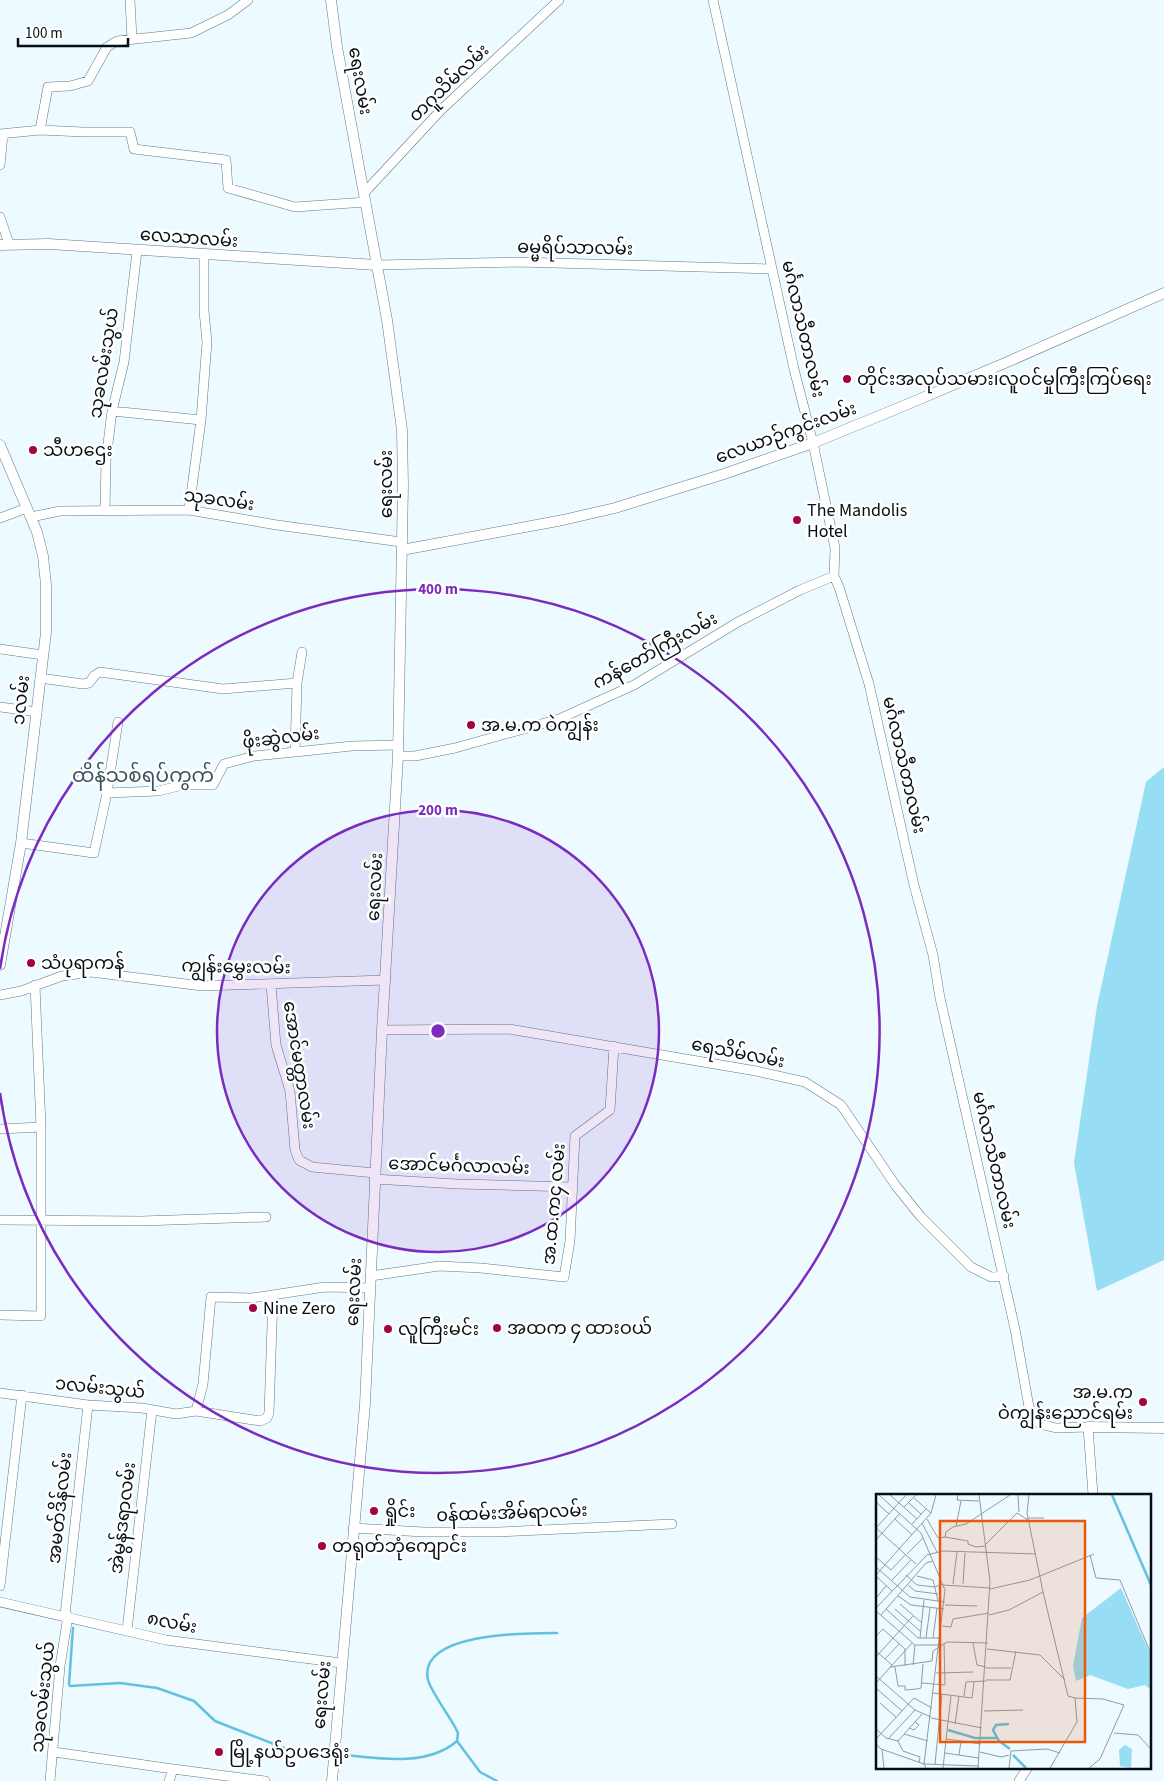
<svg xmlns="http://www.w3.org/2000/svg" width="1164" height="1781" font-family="'Source Sans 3','Noto Sans Myanmar',sans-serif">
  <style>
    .green { fill: #97ddf4 }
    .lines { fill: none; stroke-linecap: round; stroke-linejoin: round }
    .stream { stroke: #62c1de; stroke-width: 2.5 }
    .minor-casing { stroke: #5d7b86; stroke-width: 10 }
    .tertiary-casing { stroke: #5d7b86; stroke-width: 11 }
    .minor { stroke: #fff; stroke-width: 9 }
    .tertiary { stroke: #fff; stroke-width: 10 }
    .ring { fill: none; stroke: #7b2cbf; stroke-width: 2.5 }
    .poi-dot { fill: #a2053e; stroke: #fff; stroke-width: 2 }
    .labels { text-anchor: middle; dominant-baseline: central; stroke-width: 5; stroke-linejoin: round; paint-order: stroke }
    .street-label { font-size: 18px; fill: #040f13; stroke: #fff }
    .poi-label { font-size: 18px; fill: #040f13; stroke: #fff; text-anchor: start }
    .quarter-label { font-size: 20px; fill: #37545e; stroke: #fff }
    .inset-river { fill: none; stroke: #62c1de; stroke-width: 2.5 }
    .inset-road { fill: none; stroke: #909ca1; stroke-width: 1 }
    .view { fill: #e8590c; fill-opacity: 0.15; stroke: #e8590c; stroke-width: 2.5 }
    .inset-edge { fill: none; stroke: #040f13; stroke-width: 2.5 }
    .centre { fill: #7b2cbf; stroke: #fff; stroke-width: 2.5 }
    .ring-label { font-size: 15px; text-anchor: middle; font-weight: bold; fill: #7b2cbf; stroke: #fff; stroke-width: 5; stroke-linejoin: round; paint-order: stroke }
  </style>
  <rect width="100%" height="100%" fill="#edfaff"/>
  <path class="green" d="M1164,767V1260L1097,1291L1074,1163L1097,1006L1146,782Z"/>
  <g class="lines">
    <path class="stream" d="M73,1628L69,1684L70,1686L120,1683L157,1688L194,1701L215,1721L284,1748L331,1753
      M336,1754C375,1758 426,1768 457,1741
      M497,1781L480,1772L457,1741L458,1733L455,1727C449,1716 431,1691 428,1680C417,1632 528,1633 557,1633"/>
    <defs>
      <path id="minor" d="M130,0L132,39
        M713,0L794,369L813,443L835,548L834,576L839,587L869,684L914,885L933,955L940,998L1015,1329L1029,1407L1040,1424L1056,1428L1088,1427L1093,1495
        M40,130L83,132H130L134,149L226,160L228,188L295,207L366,202
        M0,134L40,130L48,87L70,86L88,81L107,47L117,41L191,33L228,15L248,0
        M0,165L3,134
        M364,193L441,110L559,0
        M0,217L9,244
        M377,265L516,262L772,269
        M112,411L201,420
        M189,510L201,420L207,342L204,311V255
        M105,511L106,460L112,411L124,362L137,251
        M31,517L60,511L189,510L277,525L401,542
        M0,518L27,508
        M0,649L43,655
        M40,678L83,684L89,683L95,675L100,672L223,689L297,683
        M0,707L37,712
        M295,752L297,683L302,652
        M398,756H415L455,748L559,719L634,685L738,622L800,590L834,576
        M107,793L118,722
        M21,843L94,853L107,793L158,791L183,785H213L224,764L254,756L295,752L352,746L398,745
        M271,985L276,1045L290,1091L295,1150L299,1160L312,1167L375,1173
        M0,995L21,991L62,976L91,972L202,986L386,980
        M382,1030L509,1029L756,1071L805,1082L841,1105L896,1186L921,1217L971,1267L991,1277L1004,1276
        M0,1129L41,1127
        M374,1179L457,1184L573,1187
        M0,1220L141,1221L266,1217
        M371,1276L439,1266L481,1268L564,1277L570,1241L575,1136L610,1110L614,1046
        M0,1315L41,1316V1127L35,985
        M0,1393L88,1405L142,1408L176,1414L196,1411L260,1421L267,1418L269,1413L273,1296
        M196,1411L203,1384L211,1297L252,1298L325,1287L370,1288
        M353,1528L424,1532H498L672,1524
        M0,1586L22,1395
        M0,1602L166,1640L341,1663
        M65,1615L88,1405
        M127,1630L152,1410
        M54,1752L173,1769
        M50,1781L60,1666L68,1616
        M169,1781L173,1769L265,1781
        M1019,1781L1028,1767"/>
      <path id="tertiary" d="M331,0L337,47L387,320L402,430L403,486L398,756L382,1030L365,1404L332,1781
        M0,245L49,244L377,265
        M0,445L37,532L43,556L46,585V632L21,843L0,965
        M402,550L563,520L615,508L724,474L813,443L896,409L1005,363L1164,293
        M1088,1427L1164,1428"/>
    </defs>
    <use href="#minor" class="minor-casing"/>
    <use href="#tertiary" class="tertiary-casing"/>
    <use href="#minor" class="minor"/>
    <use href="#tertiary" class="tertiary"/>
  </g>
  <circle cx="438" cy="1031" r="221" fill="#7b2cbf" fill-opacity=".12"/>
  <g class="ring">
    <circle cx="438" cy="1031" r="221"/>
    <path d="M0 969A442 442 0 1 1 0 1093"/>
  </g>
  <g class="poi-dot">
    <circle cx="847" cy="379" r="5"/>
    <circle cx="33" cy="450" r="5"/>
    <circle cx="797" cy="520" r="5"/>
    <circle cx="471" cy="725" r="5"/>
    <circle cx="31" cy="963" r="5"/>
    <circle cx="253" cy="1308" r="5"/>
    <circle cx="497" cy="1328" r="5"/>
    <circle cx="388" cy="1329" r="5"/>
    <circle cx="1143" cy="1402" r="5"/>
    <circle cx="374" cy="1511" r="5"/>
    <circle cx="322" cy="1546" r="5"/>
    <circle cx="219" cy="1752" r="5"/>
  </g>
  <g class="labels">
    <g class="street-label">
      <text transform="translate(360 81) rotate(80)">ရေးလမ်း</text>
      <text transform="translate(449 83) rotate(-44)">တဂူသိမ်လမ်း</text>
      <text transform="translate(189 238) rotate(4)">လေသာလမ်း</text>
      <text transform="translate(575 248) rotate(1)">ဓမ္မရိပ်သာလမ်း</text>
      <text transform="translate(803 329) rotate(77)">မင်္ဂလာသီတာလမ်း</text>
      <text transform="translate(104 363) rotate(-81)">သုခလမ်းသွယ်</text>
      <text transform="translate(786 433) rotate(-20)">လေယာဉ်ကွင်းလမ်း</text>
      <text transform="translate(386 484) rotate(-90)">ရေးလမ်း</text>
      <text transform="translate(219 500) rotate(8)">သုခလမ်း</text>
      <text transform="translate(655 651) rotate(-29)">ကန်တော်ကြီးလမ်း</text>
      <text transform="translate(21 700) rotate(-84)">၁လမ်း</text>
      <text transform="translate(281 738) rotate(-7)">ဖိုးဆွဲလမ်း</text>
      <text transform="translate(904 765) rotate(77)">မင်္ဂလာသီတာလမ်း</text>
      <text transform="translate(375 887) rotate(-87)">ရေးလမ်း</text>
      <text transform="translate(236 967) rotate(1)">ကျွန်းမွှေးလမ်း</text>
      <text transform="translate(738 1053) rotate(11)">ရေသိမ်လမ်း</text>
      <text transform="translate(299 1065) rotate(81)">အောင်မတ္တာလမ်း</text>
      <text transform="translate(994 1160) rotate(77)">မင်္ဂလာသီတာလမ်း</text>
      <text transform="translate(459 1166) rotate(2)">အောင်မင်္ဂလာလမ်း</text>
      <text transform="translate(554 1204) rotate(-85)">အ.ထ.က၄ လမ်း</text>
      <text transform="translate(354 1292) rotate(-87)">ရေးလမ်း</text>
      <text transform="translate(100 1388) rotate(6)">၁လမ်းသွယ်</text>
      <text transform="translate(60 1508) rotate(-84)">အမတ်ဒိန်လမ်း</text>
      <text transform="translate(512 1513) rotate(-2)">၀န်ထမ်းအိမ်ရာလမ်း</text>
      <text transform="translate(123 1518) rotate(-83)">အဲမွန်ဒရာလမ်း</text>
      <text transform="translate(172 1623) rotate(11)">၈လမ်း</text>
      <text transform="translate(322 1695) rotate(-85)">ရေးလမ်း</text>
      <text transform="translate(43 1697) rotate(-84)">သုခလမ်းသွယ်</text>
    </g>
    <g class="poi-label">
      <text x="857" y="379">တိုင်းအလုပ်သမား၊လူဝင်မှုကြီးကြပ်ရေး</text>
      <text x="43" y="450">သီဟဌေး</text>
      <text x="807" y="510">The Mandolis<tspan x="807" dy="21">Hotel</tspan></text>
      <text x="481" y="725">အ.မ.က ဝဲကျွန်း</text>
      <text x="41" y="963">သံပုရာကန်</text>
      <text x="263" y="1308">Nine Zero</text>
      <text x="507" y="1328">အထက ၄ ထားဝယ်</text>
      <text x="398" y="1329">လူကြီးမင်း</text>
      <text x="1133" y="1392" text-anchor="end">အ.မ.က<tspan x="1133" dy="21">ဝဲကျွန်းညောင်ရမ်း</tspan></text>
      <text x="384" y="1511">ရှိုင်း</text>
      <text x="332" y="1546">တရုတ်ဘုံကျောင်း</text>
      <text x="229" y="1752">မြို့နယ်ဥပဒေရုံး</text>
    </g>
    <g class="quarter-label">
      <text x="143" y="776">ထိန်သစ်ရပ်ကွက်</text>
    </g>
  </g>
  <g transform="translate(876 1494)">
    <rect width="275" height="275" fill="#edfaff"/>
    <path d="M245,94L275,162V196L269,191L252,195L214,181L200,187L197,172L206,124ZM249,251L256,255L255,274L244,272L243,256Z" fill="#97ddf4"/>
    <path class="inset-river" d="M236,1L275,91M133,230L120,231L117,236L123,247L134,255M72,236L99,244H120M137,261L150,274"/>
    <path class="inset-road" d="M3,1L45,39L69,96L48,270M14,1L41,25M82,1L81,6L103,7M142,1L143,18M153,1L151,19L167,98L192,202L199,204L201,228L174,274M38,4L55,19M0,8L13,20M33,9L45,20M28,13L40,1M152,24H168M19,25L36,41M51,25L62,44L69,43L70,38L77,33L90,30L134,1M46,29L61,58M36,30L50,15M80,32L85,7M0,34L40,70M0,34L30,1M69,43L92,47V50L100,53L109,52M0,46L24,19M109,51L141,19L152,26M31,60L47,44M214,61L220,84L244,86L275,160M0,63L15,76L29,61M0,73L34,103L69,108M0,81L55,19L60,1M30,81L41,91L59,93L67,90M0,82L16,97M41,82L57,86L62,107M16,86L35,66M77,90L81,58M87,90L89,59M32,91L39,97L62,100M67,91L114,94M114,95L154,86L218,60M22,102L35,111L68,115M0,104L10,92M24,110L46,129M69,111L101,112M0,114L51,61L67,57L160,60M10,115L42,144H64M19,115L44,137M0,117L39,151H62M5,121L50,69L57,67M113,121L133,116L167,98M66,132L75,133L77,125L113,119M0,142L7,135L29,155V172M44,144L48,106M50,144L54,114M57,144L61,114M97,149L101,171L110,173M111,155L164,161L189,186M0,157L16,171M0,163L37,122M9,165L23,150M37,171L39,151M14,173L56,167L57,157L71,148L112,149M19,173L22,192H29V196L41,195L45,194L47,170M110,174H135M60,179L97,178M0,182L39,216L55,223M110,186H134L140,157M0,189L36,149M46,189L69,191L68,149M0,194L26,217M57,199L96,204L98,188M88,202L90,188L110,187M199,204L227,205L248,211L224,265L213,274M4,209L20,223M108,217L147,216M55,224L106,234M72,228L75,202M79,230L83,202M33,234L38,236L43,231L39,228M0,235L10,244L22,247M238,239L262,241L275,255M28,240L52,247M0,245L38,204L56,214M12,245L39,216M70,245L85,247M22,247L46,220M22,247L27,257L44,263L43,269M0,250L6,256L8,274M5,255L48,270L50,274M104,258L125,263L133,261M69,259L103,264M83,261L85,247L105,250M48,270L103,272M59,270L66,200M67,274L72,228M102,274L114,87L103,1M133,274L135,257L171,255L184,259"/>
    <path class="view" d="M64,27H209V248H64Z"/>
    <rect width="275" height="275" class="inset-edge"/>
  </g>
  <circle cx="438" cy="1031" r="8" class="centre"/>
  <g class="ring-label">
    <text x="438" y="594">400 m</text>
    <text x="438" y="815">200 m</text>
  </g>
  <path d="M18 38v8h110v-8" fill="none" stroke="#040f13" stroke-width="2.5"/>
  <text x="25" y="38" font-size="15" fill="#040f13" stroke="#ffffff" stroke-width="4" paint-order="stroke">100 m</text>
</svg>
